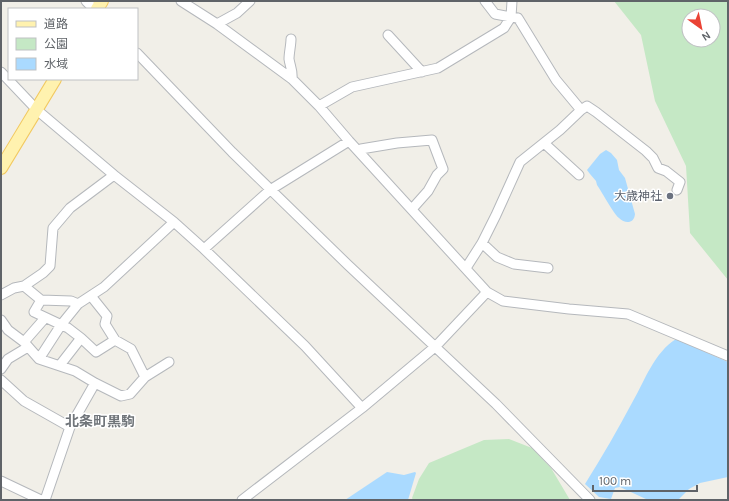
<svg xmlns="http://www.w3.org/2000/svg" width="729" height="501" font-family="Karla,'Noto Sans JP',sans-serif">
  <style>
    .green { fill: #c5e8c5; fill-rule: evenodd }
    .water { fill: #aadaff }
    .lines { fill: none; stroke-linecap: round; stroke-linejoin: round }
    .minor-casing { stroke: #b5b8bc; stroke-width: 11 }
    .major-casing { stroke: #f2c960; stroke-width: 14 }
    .minor { stroke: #fff; stroke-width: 9 }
    .major { stroke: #fff2af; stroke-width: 12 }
    .worship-dot { fill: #6b7280; stroke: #fff; stroke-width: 1.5 }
    .labels { text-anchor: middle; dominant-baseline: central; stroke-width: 3; stroke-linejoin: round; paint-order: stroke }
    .worship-label { font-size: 12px; fill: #5b616d; stroke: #fff; text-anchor: end }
    .quarter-label { font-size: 14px; font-weight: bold; fill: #70757a; stroke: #fff }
  </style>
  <rect width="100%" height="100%" fill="#f1efe8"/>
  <path class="green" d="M614,1H728V280L690,233L686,166L655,101L641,35ZM689,16H713V40H689Z
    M509,439L532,448L551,468L570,500H413L412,498L419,479L429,463L484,440Z"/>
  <path class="water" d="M606,150L611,153L617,160L619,170L625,178L635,214C634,224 625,224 619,218C613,213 602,192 597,185L596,181L590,174L587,170L600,154Z
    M676,339L728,362V477L700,483L689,489L678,500H648L620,487L615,488L611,499L599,497L585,484C602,457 618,429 633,401C645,380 654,353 676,339Z
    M387,472L404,475L415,472L416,473L408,500H345Z"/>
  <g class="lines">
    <defs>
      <path id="minor" d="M86,1L94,9
        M181,1L217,24L292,79L319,106L349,141L487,292L503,301L569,309L628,314L728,356
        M485,1L495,14L511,17L512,1
        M217,24L237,13L250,1
        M388,35L422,72
        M291,39C291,45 289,53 289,59C290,66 293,71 292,79
        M137,53L232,152L348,265L496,404L590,500
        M1,72L37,110L114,175L174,222L204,249L305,346L362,408
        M319,106L352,87L438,68L504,28L511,17L518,18L556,80L581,110L560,130L520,162L496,215L482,243L466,268
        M581,110L587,106L596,112L646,151L653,158L658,168L666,171L680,182L677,190
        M544,143L579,175
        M359,151L361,149L397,143L432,140L443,169L437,175L428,191L412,209
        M482,243L497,257L514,264L548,268
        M204,249L270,190L349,141
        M24,286L41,300L34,312L68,328L81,338L96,352L115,340
        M1,295L14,288L24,286L43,273L50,266L53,228L70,208L114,175
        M91,296L107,316L105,324L115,340L131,349L145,377
        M41,300L71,301L78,304
        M1,320L8,330L24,342L39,359L75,371L95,383L121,396L130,394L145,377L169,362
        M24,342L45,318
        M39,359L61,325L78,304L104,287L174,222
        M60,365L81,338
        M1,369L8,359L28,347
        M1,380L24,401L70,427
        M1,481L41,500
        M45,500L70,427L95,383
        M242,500L362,408L436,346L487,292"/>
      <path id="major" d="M97,9L102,1
        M1,168L55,79"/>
    </defs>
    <use href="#minor" class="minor-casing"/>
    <use href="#major" class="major-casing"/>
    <use href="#minor" class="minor"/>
    <use href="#major" class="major"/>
  </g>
  <circle class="worship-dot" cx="670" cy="196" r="4"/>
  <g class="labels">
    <g class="worship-label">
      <text x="662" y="196">大歳神社</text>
    </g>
    <g class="quarter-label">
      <text x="100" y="421">北条町黒駒</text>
    </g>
  </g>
  <rect width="729" height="501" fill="none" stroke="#5f6368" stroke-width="4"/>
  <rect x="8" y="8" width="130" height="72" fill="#ffffff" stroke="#bfc1c3"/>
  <rect x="16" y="21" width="20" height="6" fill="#fff2af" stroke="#bfc1c3"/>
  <text x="44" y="28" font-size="12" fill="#5f6368">道路</text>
  <rect x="16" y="38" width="20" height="12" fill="#c5e8c5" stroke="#bfc1c3"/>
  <text x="44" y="48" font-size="12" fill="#5f6368">公園</text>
  <rect x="16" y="58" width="20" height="12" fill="#aadaff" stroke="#bfc1c3"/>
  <text x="44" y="68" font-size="12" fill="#5f6368">水域</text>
  <g transform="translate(701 28) rotate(147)"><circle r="19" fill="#ffffff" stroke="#bfc1c3"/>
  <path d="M0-3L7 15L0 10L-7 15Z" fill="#ea4335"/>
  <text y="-6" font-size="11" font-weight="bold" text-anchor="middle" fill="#5f6368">N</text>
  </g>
  <path d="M593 485v6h104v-6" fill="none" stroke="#5f6368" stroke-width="2"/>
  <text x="599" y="485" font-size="12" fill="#5f6368" stroke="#ffffff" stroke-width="3" paint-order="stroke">100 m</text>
</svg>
